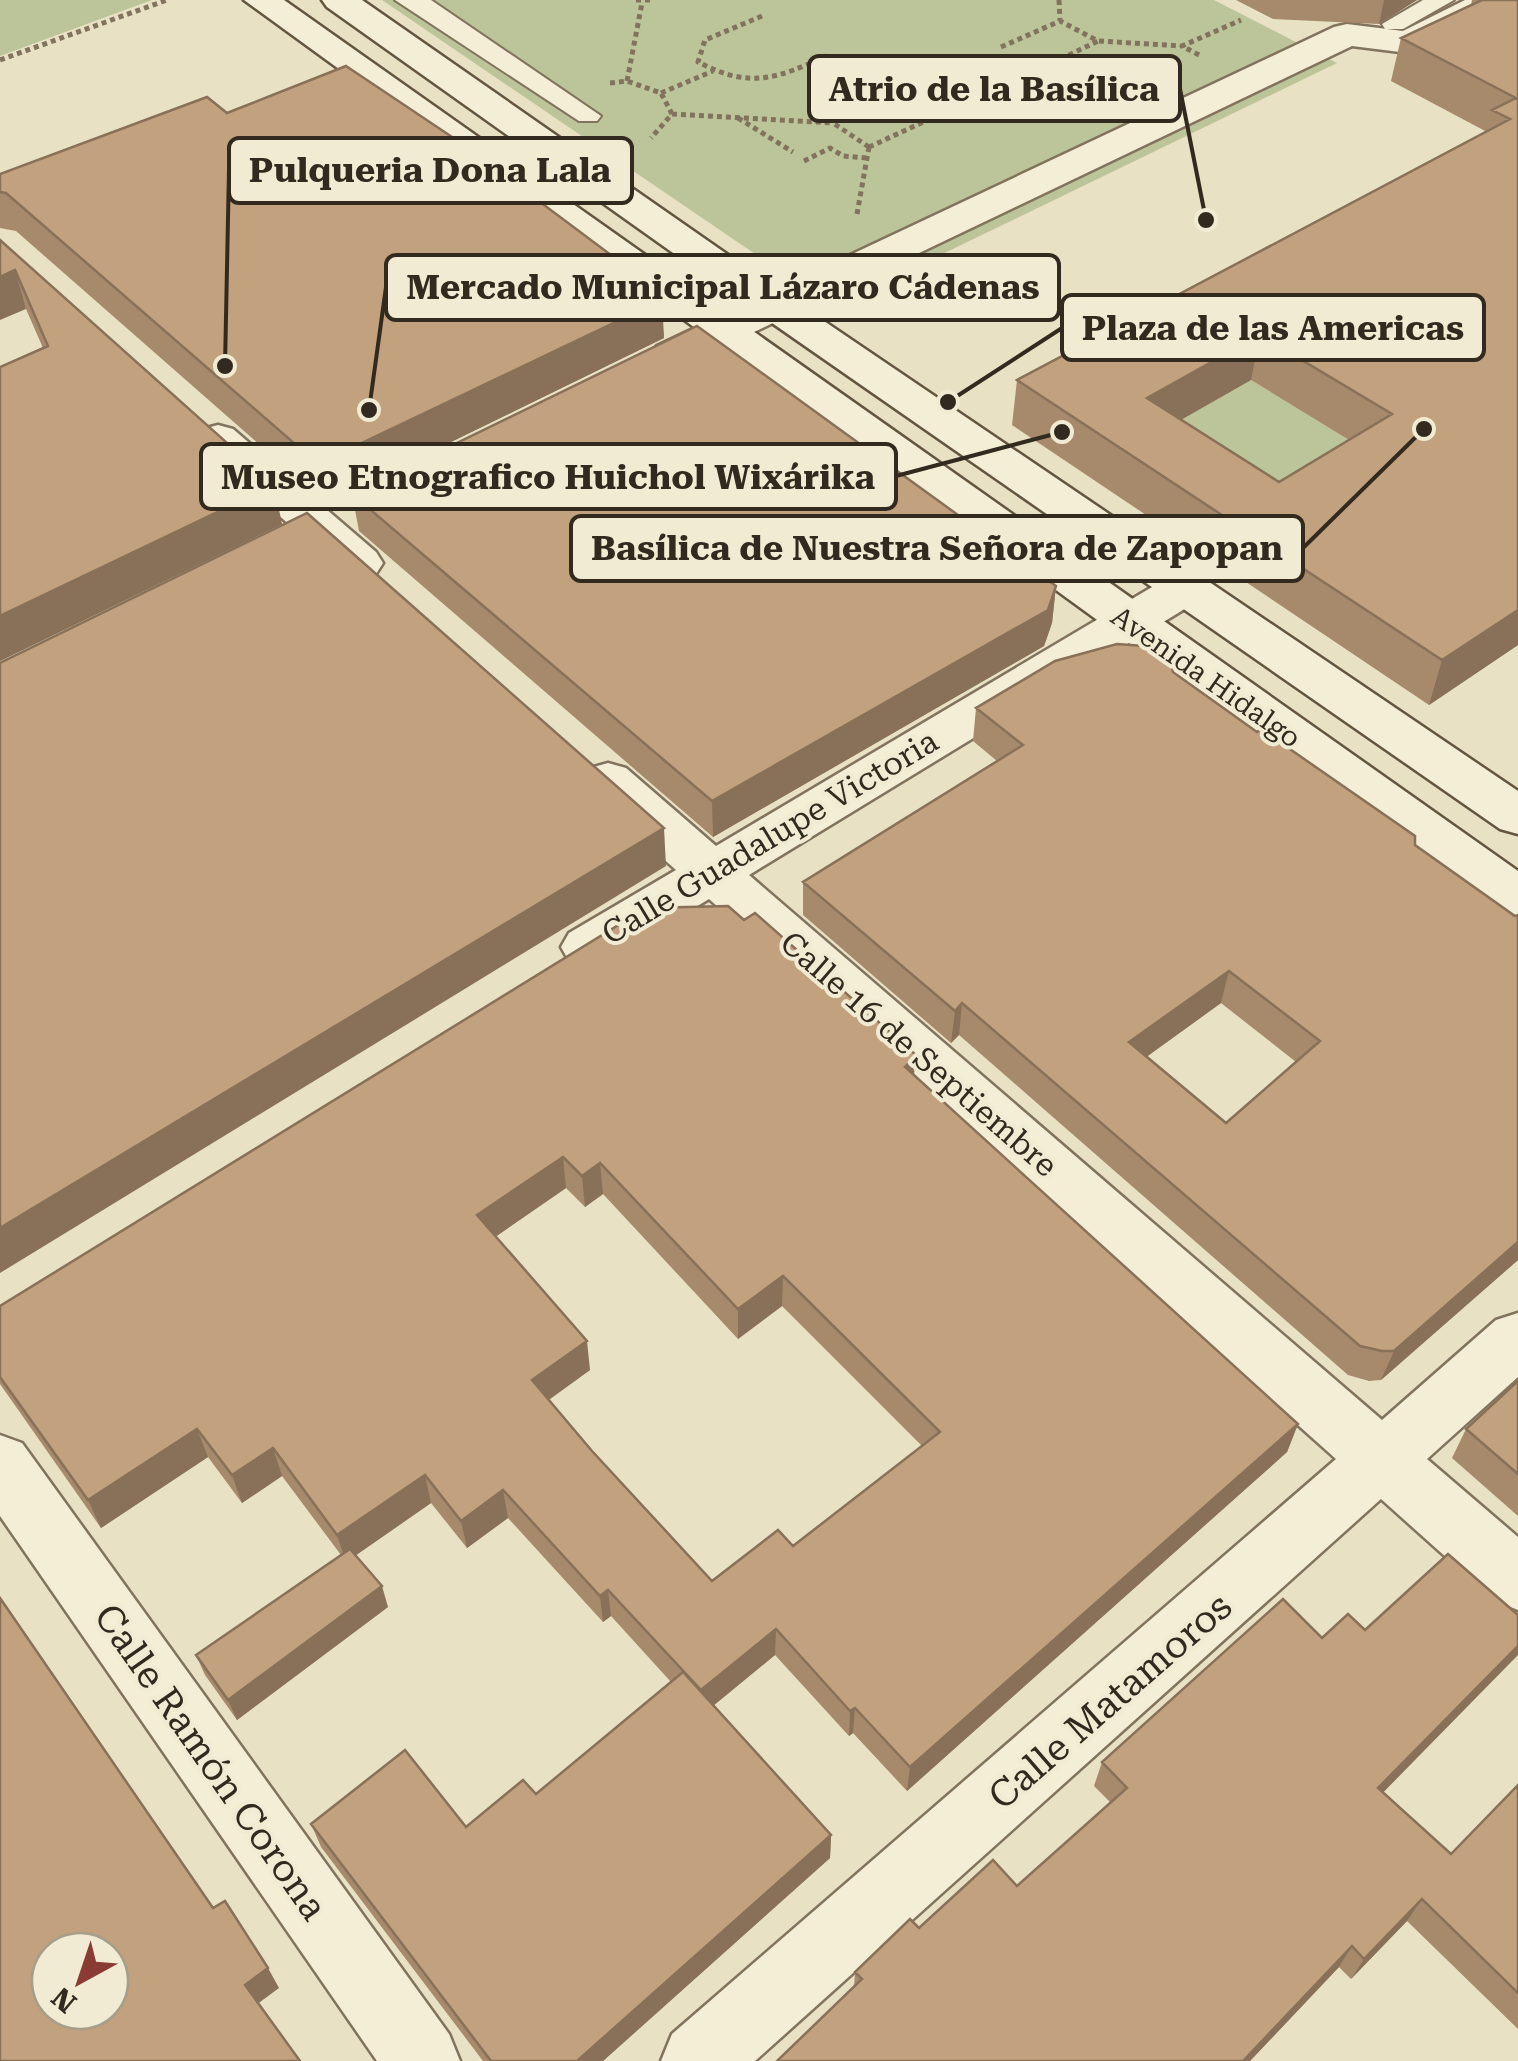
<svg xmlns="http://www.w3.org/2000/svg" width="1518" height="2061" font-family="'Roboto Serif',serif">
  <style>
    .green { fill: #bcc599 }
    .lines { fill: none; stroke-linecap: round; stroke-linejoin: round }
    .lane-casing { stroke: #81735d; stroke-width: 4 }
    .street-casing { stroke: #81735d; stroke-width: 5 }
    .secondary-casing { stroke: #635540; stroke-width: 5 }
    .path { stroke: #81735d; stroke-width: 5; stroke-dasharray: 5 4; stroke-linecap: butt }
    .lane { fill: #f4eed6; fill-rule: evenodd }
    .street { fill: #f4eed6; fill-rule: evenodd }
    .secondary { fill: #f4eed6; fill-rule: evenodd }
    .wall { fill: #a78a6c; fill-rule: evenodd }
    .shaded-wall { fill: #887158 }
    .building { fill: #c2a17e; stroke: #887158; stroke-width: 2.5; fill-rule: evenodd }
    .labels { text-anchor: middle; dominant-baseline: central; stroke-width: 8; stroke-linejoin: round; paint-order: stroke }
    .far-street-label { font-size: 28px; fill: #332a1f; stroke: #f1ebd3 }
    .street-label { font-size: 32px; fill: #332a1f; stroke: #f1ebd3 }
    .near-street-label { font-size: 38px; fill: #332a1f; stroke: #f1ebd3 }
    .leader { fill: none; stroke: #332a1f; stroke-width: 4 }
    .callout-dot { fill: #332a1f; stroke: #f1ebd3; stroke-width: 4 }
    .callout { fill: #f1ebd3; stroke: #332a1f; stroke-width: 4 }
    .callout-label { font-size: 35px; text-anchor: middle; font-weight: bold; fill: #332a1f }
  </style>
  <rect width="100%" height="100%" fill="#e8e1c4"/>
  <path class="green" d="M0,0H152L0,56Z
    M382,0H1214L1337,63L833,307Z
    M1251,380L1380,459L1269,527L1140,443Z"/>
  <g class="lines">
    <defs>
      <path id="lane" d="M395,0H431L601,116L597,121H579Z
        M1423,0H1454L1403,29H1385L1382,24Z"/>
      <path id="street" d="M1465,0H1509L1504,7L1421,50L1408,53L1352,46L687,364L672,368L657,364L651,355L657,346L1334,27L1347,24L1403,31Z
        M218,425L233,429L376,552L383,563L376,574L360,578L344,574L203,447L196,438L203,429Z
        M1185,573L1201,577L1208,588L1201,599L749,875L1382,1420L1496,1320L1518,1313V1377L1427,1459L1518,1537V1610L1495,1601L1381,1499L755,2061H661L672,2034L1336,1459L709,899L607,961L588,967L569,961L561,947L569,933L676,870L590,794L583,781L590,768L608,763L626,768L716,846L1169,577Z
        M0,1435L22,1443L449,2034L460,2061H377L0,1516Z"/>
      <path id="secondary" d="M244,0H284L1518,871V917L1499,912Z
        M322,0H362L787,296L1518,791V834L1500,829L759,314L327,7Z"/>
    </defs>
    <use href="#lane" class="lane-casing"/>
    <use href="#street" class="street-casing"/>
    <use href="#secondary" class="secondary-casing"/>
    <path class="path" d="M636,0H650
      M1059,0L1060,21
      M762,16L705,40L698,62C752,90 777,78 829,55
      M1099,41L1182,46
      M1001,47L1060,21L1098,41L1040,69
      M1199,55L1182,46L1241,20
      M0,60L167,0
      M627,81L642,3
      M610,83L627,81L661,93L672,114L651,138
      M661,93L713,71
      M672,114L833,123
      M738,118L793,152
      M869,147L833,123L895,95
      M869,147L932,118
      M804,161L830,148L843,156L867,158
      M857,214L869,147"/>
    <use href="#lane" class="lane"/>
    <use href="#street" class="street"/>
    <use href="#secondary" class="secondary"/>
  </g>
  <path class="wall" d="M1236,0H1417L1379,24L1273,19Z
    M1472,0H1518V645L1429,705L1012,425L1017,380L1487,132L1391,81L1401,38L1471,5ZM1251,380L1349,440L1279,482L1181,420Z
    M227,113L660,298L664,338L326,503L16,231L0,228V174Z
    M0,240L282,524L0,661V367L43,348L26,309Z
    M352,494L1056,586L1052,623L1044,646L713,837L359,531Z
    M1173,672L1415,845L1518,1260L1381,1380L1369,1381L1348,1375L959,1035L951,1043L803,915V882L997,761L973,741L976,708ZM1221,1003L1296,1062L1226,1123L1147,1056Z
    M646,908L914,1075L1298,1424L1287,1452L907,1791L853,1733L849,1736L775,1655L714,1705L831,1835L830,1858L603,2061H483L321,1847L311,1824L466,1827L536,1794L671,1682L611,1616L603,1622L508,1518L467,1548L431,1503L355,1556L388,1607L237,1720L205,1675L196,1655L341,1555L282,1476L242,1503L208,1457L101,1528L0,1384V1306ZM566,1188L585,1207L603,1194L738,1339L782,1306L922,1446L793,1546L712,1581L592,1451L549,1400L590,1370L495,1237Z
    M1518,1381V1516L1452,1458L1466,1429Z
    M1102,1762L1383,1792L1451,1854L1518,1785V2029L1407,1921L1351,1979L1339,1967L1250,2061H777L854,1987L855,1972L919,1928L1017,1886L1111,1803L1094,1786Z"/>
  <path class="shaded-wall" d="M1384,0H1417L1379,24Z
    M15,270L26,309L0,320V277Z
    M659,291L660,301L662,300L664,338L326,503L318,464Z
    M1260,335L1251,380L1140,443L1147,398Z
    M274,485L282,524L0,661V616Z
    M1056,586L1052,623L1044,646L713,837L712,801Z
    M1518,610V645L1429,705L1442,660Z
    M664,828L666,866L0,1273V1228Z
    M1229,971L1221,1003L1123,1074L1129,1042Z
    M962,1003L959,1035L951,1043L955,1011Z
    M916,1055L913,1086L905,1067Z
    M563,1157L566,1188L482,1246L477,1215Z
    M600,1163L603,1194L585,1207L582,1176Z
    M1518,1242V1260L1381,1380L1394,1351Z
    M783,1276L782,1306L738,1339V1309Z
    M587,1341L590,1370L537,1408L532,1380Z
    M1298,1424L1287,1452L907,1791L910,1767Z
    M197,1429L208,1457L101,1528L88,1500Z
    M273,1448L282,1476L242,1503L232,1475Z
    M425,1475L431,1503L346,1562L337,1535Z
    M503,1490L508,1518L467,1548L461,1521Z
    M382,1586L388,1607L237,1720L228,1700Z
    M608,1590L611,1616L603,1622L600,1596Z
    M776,1629L775,1655L702,1715L701,1690Z
    M1518,1646V1655L1365,1811L1378,1788Z
    M855,1708L853,1733L849,1736L850,1711Z
    M831,1835L830,1858L603,2061H577Z
    M1422,1899L1407,1921L1351,1979L1364,1959Z
    M1352,1946L1339,1967L1250,2061H1243Z
    M268,1968L279,1988L256,2005L245,1985Z"/>
  <path class="building" d="M1482,0H1518V610L1442,660L1017,380L1510,119L1492,110L1516,98L1401,38ZM1260,335L1392,414L1279,482L1147,398Z
    M346,66L464,145L659,291L654,294L662,300L318,464L6,193L0,192V174L207,97L227,113Z
    M0,240L274,485L0,616V367L48,346L15,270L0,277Z
    M697,326L1056,586L1048,610L712,801L352,494Z
    M307,513L664,828L0,1228V663Z
    M1117,644L1144,646L1172,666L1173,672L1257,732L1261,729L1415,836V845L1515,916L1518,915V1242L1394,1351H1382L1360,1346L962,1003L955,1011L803,882L1023,745L976,708L1055,661ZM1229,971L1320,1041L1226,1123L1129,1042Z
    M728,906L744,920L755,913L916,1055L905,1067L1298,1424L910,1767L855,1708L850,1711L776,1629L701,1690L608,1590L600,1596L503,1490L461,1521L425,1475L337,1535L273,1448L232,1475L197,1429L88,1500L0,1377V1306L646,908ZM563,1157L582,1176L600,1163L738,1309L783,1276L940,1432L793,1546L778,1530L712,1581L592,1451L532,1380L587,1341L477,1215Z
    M1518,1381V1474L1466,1429Z
    M350,1549L382,1586L228,1700L196,1655Z
    M1448,1554L1518,1615V1646L1378,1788L1451,1854L1518,1785V1993L1422,1899L1364,1959L1352,1946L1243,2061H777L862,1979L855,1972L910,1919L919,1928L993,1860L1017,1886L1127,1788L1102,1762L1283,1599L1322,1638L1348,1614L1365,1630Z
    M0,1598L213,1908L225,1901L268,1968L245,1985L300,2061H0ZM50,1951H110V2011H50Z
    M683,1672L831,1835L577,2061H491L311,1824L405,1750L466,1827L523,1780L536,1794Z"/>
  <g class="labels">
    <g class="far-street-label">
      <text transform="translate(1206 677) rotate(35)">Avenida Hidalgo</text>
    </g>
    <g class="street-label">
      <text transform="translate(770 837) rotate(-31)">Calle Guadalupe Victoria</text>
      <text transform="translate(919 1054) rotate(41)">Calle 16 de Septiembre</text>
    </g>
    <g class="near-street-label">
      <text transform="translate(1110 1701) rotate(-41)">Calle Matamoros</text>
      <text transform="translate(211 1762) rotate(55)">Calle Ramón Corona</text>
    </g>
  </g>
  <path class="leader" d="M1206 220L1180 89M225 366L229 170M369 410L386 287M948 402L1062 328M1062 432L896 476M1424 429L1303 548"/>
  <g class="callout-dot">
    <circle cx="1206" cy="220" r="10"/>
    <circle cx="225" cy="366" r="10"/>
    <circle cx="369" cy="410" r="10"/>
    <circle cx="948" cy="402" r="10"/>
    <circle cx="1062" cy="432" r="10"/>
    <circle cx="1424" cy="429" r="10"/>
  </g>
  <g class="callout">
    <rect x="809" y="56" width="371" height="65" rx="10"/>
    <rect x="229" y="138" width="403" height="65" rx="10"/>
    <rect x="386" y="255" width="673" height="65" rx="10"/>
    <rect x="1062" y="295" width="422" height="65" rx="10"/>
    <rect x="201" y="444" width="695" height="65" rx="10"/>
    <rect x="571" y="516" width="732" height="65" rx="10"/>
  </g>
  <g class="callout-label">
    <text x="994" y="101">Atrio de la Basílica</text>
    <text x="430" y="182">Pulqueria Dona Lala</text>
    <text x="723" y="299">Mercado Municipal Lázaro Cádenas</text>
    <text x="1273" y="340">Plaza de las Americas</text>
    <text x="548" y="489">Museo Etnografico Huichol Wixárika</text>
    <text x="937" y="560">Basílica de Nuestra Señora de Zapopan</text>
  </g>
  <g transform="translate(80 1981) rotate(220)"><circle r="48" fill="#f1ebd3" stroke="#a59e8b" stroke-width="2.5"/>
  <path d="M0-8L18 38L0 25L-18 38Z" fill="#893b34"/>
  <text y="-15" font-size="28" font-weight="bold" text-anchor="middle" fill="#332a1f">N</text>
  </g>
</svg>
